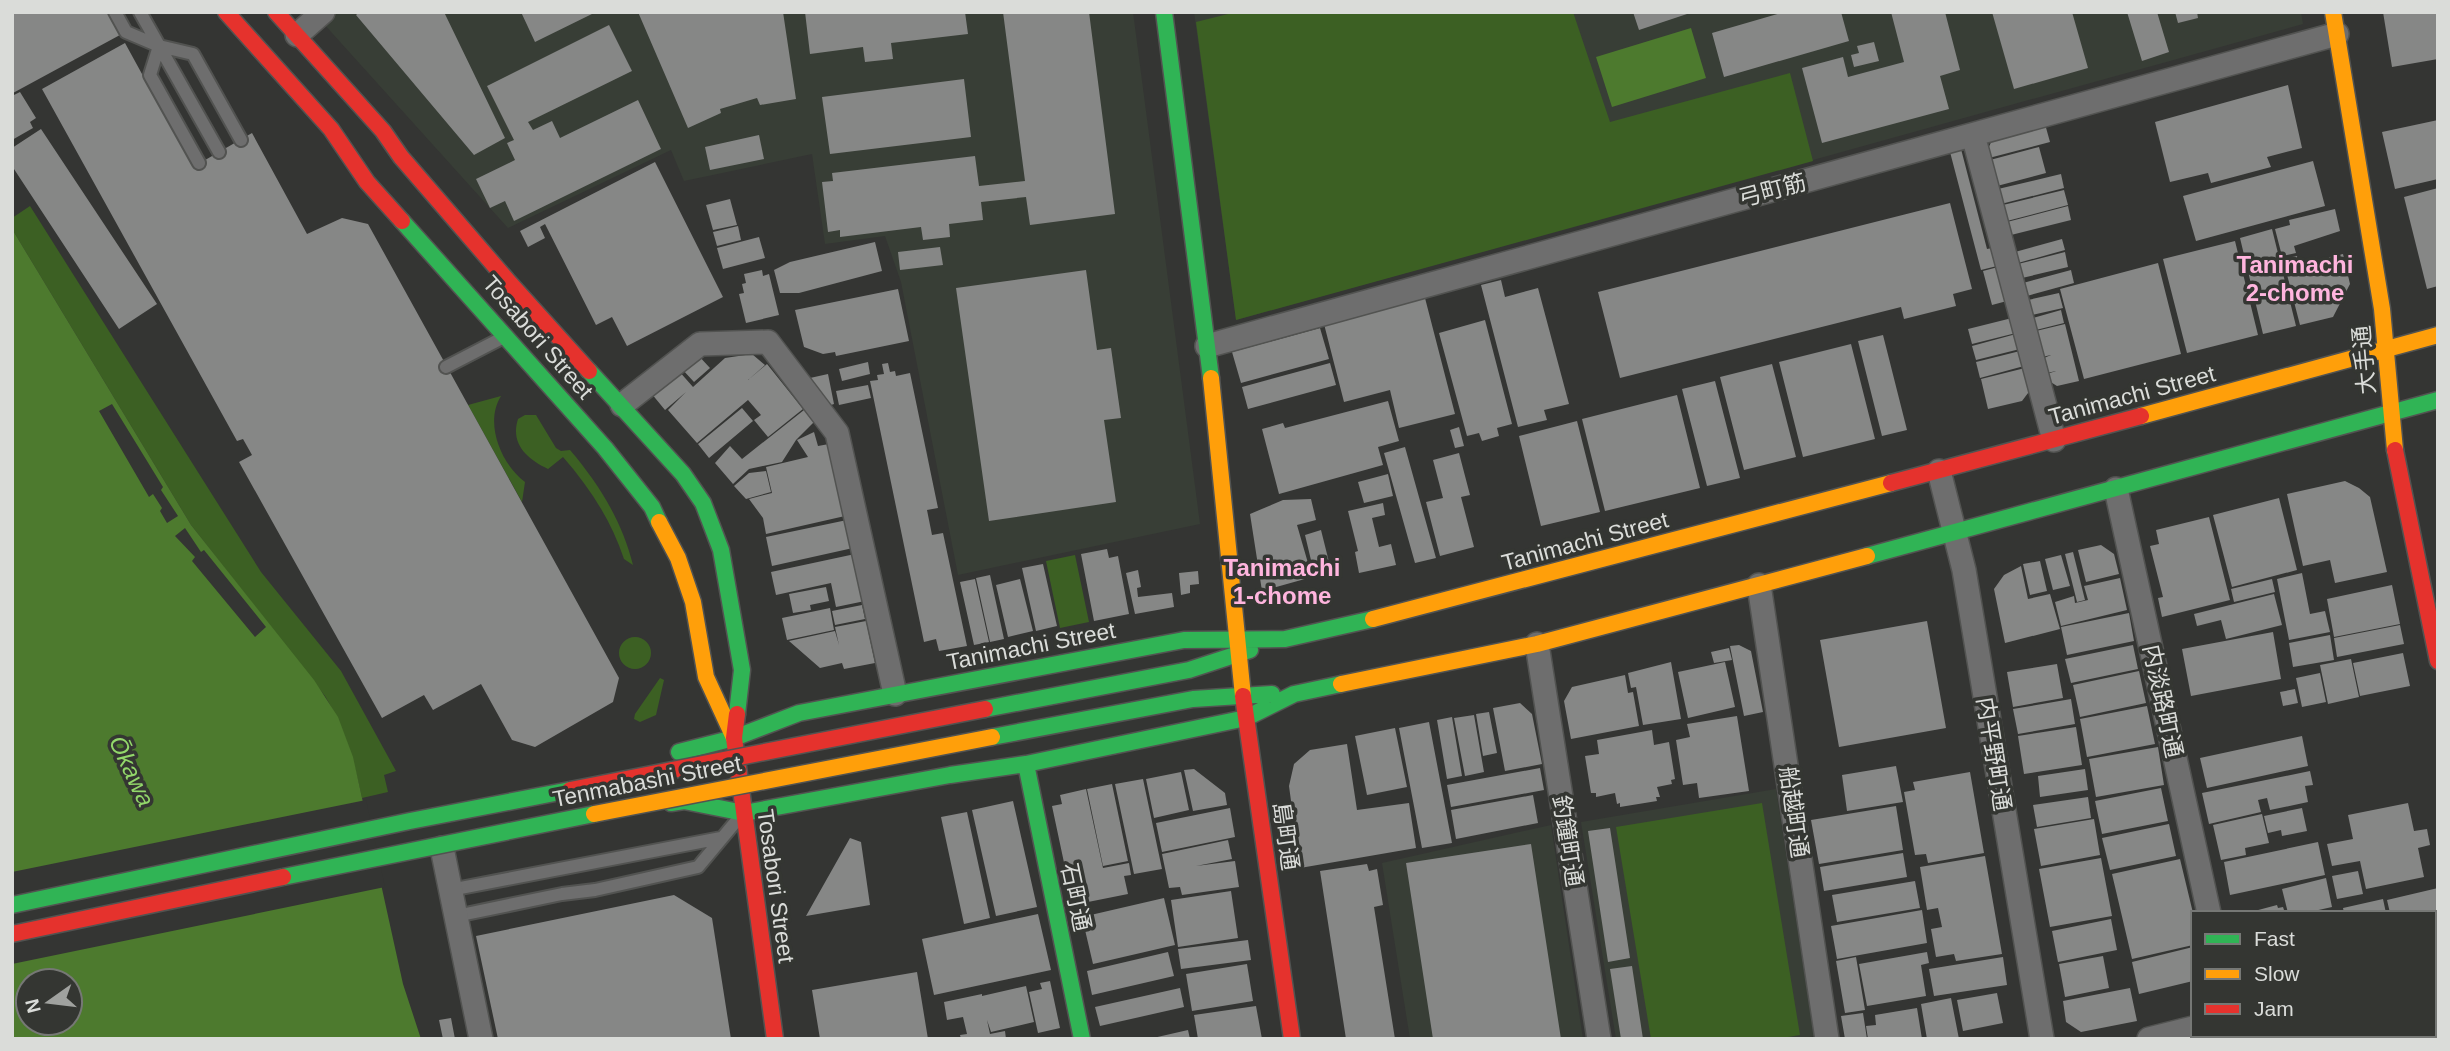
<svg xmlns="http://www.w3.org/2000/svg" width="2450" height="1051" font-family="Arial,'Noto Sans JP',sans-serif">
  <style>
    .built { fill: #383e36 }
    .green { fill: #3c6023 }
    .water { fill: #4d7a2e; fill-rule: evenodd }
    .pier { fill: #343533 }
    .building { fill: #868786 }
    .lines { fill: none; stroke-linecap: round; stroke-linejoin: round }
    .lane-casing { stroke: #525351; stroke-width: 16 }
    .street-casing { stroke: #525351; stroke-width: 26 }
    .fast-casing { stroke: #525351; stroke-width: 19 }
    .slow-casing { stroke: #525351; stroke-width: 19 }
    .jam-casing { stroke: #525351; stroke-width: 19 }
    .lane { stroke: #6e6e6e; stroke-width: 12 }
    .street { stroke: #6e6e6e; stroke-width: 23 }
    .fast { stroke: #30b455; stroke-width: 16 }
    .slow { stroke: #ff9f0a; stroke-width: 16 }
    .jam { stroke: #e5322d; stroke-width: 16 }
    .fast-bridge-casing { stroke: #525351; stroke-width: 19; stroke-linecap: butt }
    .slow-bridge-casing { stroke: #525351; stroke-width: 19; stroke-linecap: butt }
    .jam-bridge-casing { stroke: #525351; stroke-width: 19; stroke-linecap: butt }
    .fast-bridge { stroke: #30b455; stroke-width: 16 }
    .slow-bridge { stroke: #ff9f0a; stroke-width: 16 }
    .jam-bridge { stroke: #e5322d; stroke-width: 16 }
    .labels { text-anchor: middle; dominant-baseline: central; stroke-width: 7; stroke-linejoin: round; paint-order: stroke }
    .street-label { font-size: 23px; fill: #dadcd9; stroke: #343632 }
    .neighbourhood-label { font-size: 24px; font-weight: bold; fill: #ffb5de; stroke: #343632 }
    .water-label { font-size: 24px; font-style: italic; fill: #92d76a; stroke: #343632 }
  </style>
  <rect width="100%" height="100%" fill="#343533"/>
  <path class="built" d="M336,12H1133L1200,524L958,575L901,282L885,236L825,244L812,154L684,181L671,150L508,228L323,23Z
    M1194,12H2301L2303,24L1236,320Z
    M1776,789L1814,1036L1799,1039H1616L1581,822Z
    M1551,825L1583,1039H1410L1382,863Z"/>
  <path class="green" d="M1236,12H1573L1610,122L1790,73L1813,161L1236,320L1196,22Z
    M30,206L261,572L341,671L396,771L384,775L388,792L362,798C354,761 345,729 325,696L191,525L12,229V218Z
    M501,396C484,423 501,464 525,482L522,502L468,405Z
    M525,415H536L556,448L561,451L570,450C599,484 622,521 633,565L624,559C611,520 590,488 563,457L548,469C527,459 510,444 518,419Z
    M1075,555L1089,622L1060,628L1046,561Z
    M619 653a16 16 0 1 1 32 0a16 16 0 1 1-32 0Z
    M660,678L664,680L656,715L640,722L634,719L635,714Z
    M1762,803L1800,1035L1776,1039H1651L1616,827Z"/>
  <path class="water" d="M1691,28L1706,78L1612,107L1596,57Z
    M12,229L191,525L314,680L338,717L353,757L403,984L421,1039H12ZM28,981H70V1023H28Z"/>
  <path class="pier" d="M112,404L163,487L161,490L178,516L167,523L160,511L162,508L153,494L149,497L99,411Z
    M185,528L201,552L204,550L266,627L255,637L192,561L195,557L175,536Z
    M366,800L385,887L12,964V872Z"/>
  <path class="building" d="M12,12H121L131,29L13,93Z
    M359,12H444L505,138L474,155L356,15Z
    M521,12H596L535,42Z
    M638,12H783L796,99L760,105L757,98L720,109L721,113L688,128Z
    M805,12H965L968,34L891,43L893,59L865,62L863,47L810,54Z
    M1003,12H1089L1115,214L1030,225L1026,197L981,202L983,220L949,224L950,237L923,240L921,227L840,237V230L828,232L822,182L833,181L832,173L975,156L979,186L1025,181Z
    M1633,12H1690V13L1639,30Z
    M1784,12H1841L1849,41L1724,77L1712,33Z
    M1891,12H1945L1960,70L1940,76L1949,109L1822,143L1802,68L1843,57L1848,77L1904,62Z
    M1992,12H2072L2088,68L2014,89Z
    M2127,12H2157L2169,52L2142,61Z
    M2175,12H2197L2198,18L2178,23Z
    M2383,12H2438V59L2392,67Z
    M609,25L632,71L528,122L533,130L552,121L560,138L638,100L661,149L514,221L505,201L490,208L476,179L515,160L507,143L514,140L487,86Z
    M1874,42L1879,61L1854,67L1851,55L1859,53L1857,46Z
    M125,43L193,167L252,133L307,234L342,218L368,224L619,678L613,702L535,747L512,740L481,684L433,710L424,695L382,718L239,462L252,455L243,439L237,441L42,89Z
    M964,79L971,137L830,154L822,97Z
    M2288,85L2302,148L2267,157L2271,167L2211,183L2208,173L2170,182L2155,122Z
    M20,92L36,118L30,122L33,128L12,140V96Z
    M2438,120V179L2395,189L2382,132Z
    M2045,124L2050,142L1989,158L1987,151L1993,138Z
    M41,129L157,304L119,329L12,166V148Z
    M759,135L764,159L710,170L705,147Z
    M2039,147L2046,173L1997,186L1990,160Z
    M1961,149L1987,249L1992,248L1997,266L1981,270L1950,152Z
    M2313,161L2325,206L2196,241L2183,196Z
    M655,162L723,297L627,346L612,317L596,325L545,224L540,227L545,238L528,247L520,231Z
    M2061,174L2064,188L2001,204L1998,189Z
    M2438,188V286L2427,289L2404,197Z
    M2064,190L2068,205L2007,221L2003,205Z
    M730,199L737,225L713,230L706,205Z
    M1950,203L1972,289L1953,294L1956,306L1904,319L1901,307L1620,378L1598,292Z
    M2068,206L2071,220L2011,235L2007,222Z
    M2335,209L2340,231L2294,246L2296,253L2282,256L2275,229L2290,225L2289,220Z
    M738,226L741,240L717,246L713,232Z
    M2272,229L2296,326L2263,334L2240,238Z
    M759,237L765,258L723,269L717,248Z
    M2062,239L2065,250L2018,263L2015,252Z
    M2235,241L2258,335L2187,353L2163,259Z
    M875,242L882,271L799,293H780L774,270L790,262Z
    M940,247L943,265L900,270L898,252Z
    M2065,252L2068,267L2022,278L2018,264Z
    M2343,254L2350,284L2333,317L2300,325L2283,259L2297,256L2299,264Z
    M2158,263L2181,354L2084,379L2060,289Z
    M1998,267L2007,301L1992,305L1983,271Z
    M762,270L763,276L769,274L779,315L746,323L739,294L744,293L742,284L746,283L744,274Z
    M1086,270L1097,350L1111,348L1121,418L1104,420L1116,502L989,521L956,288Z
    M2071,270L2074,283L2027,296L2023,283Z
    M1501,280L1505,297L1538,288L1569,404L1544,410L1547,420L1518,427L1481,285Z
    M898,289L909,341L836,356L835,352L823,354L804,347L795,310Z
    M2059,293L2063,308L2032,315L2028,300Z
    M1425,298L1455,414L1399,428L1390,390L1344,402L1324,324Z
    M2061,310L2064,323L2036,330L2033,318Z
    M2012,318L2016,333L1972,344L1968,329Z
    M1485,320L1512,424L1497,428L1499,436L1482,441L1479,433L1467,436L1439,333Z
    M2065,324L2079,381L2057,386L2049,381L2047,374L2056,371L2047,373L2044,358L2051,355L2042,357L2036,331Z
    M1320,328L1329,359L1241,383L1232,352Z
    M2016,334L2020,349L1976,360L1972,346Z
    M1883,335L1907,430L1882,436L1858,341Z
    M1851,344L1875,439L1803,457L1779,362Z
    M2020,351L2024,366L1980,378L1976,362Z
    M697,354L710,368L694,382L682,369Z
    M752,354L765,365L748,380L767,364L803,409L768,437L754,420L761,415L748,400L697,443L668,410L686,392L665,410L651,393L678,370L693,387L725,358Z
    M868,362L870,374L842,381L839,369Z
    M888,363L890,372L895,371L896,376L910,373L938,508L927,510L932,535L943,533L967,646L939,651L936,639L924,642L870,381L878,380L877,375L884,374L882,364Z
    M1330,363L1336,385L1248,409L1242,387Z
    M1772,364L1796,457L1744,470L1720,377Z
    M2025,368L2031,389L2022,401L1988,409L1981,379Z
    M828,374L834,404L831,405L810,378Z
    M1715,381L1740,478L1707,486L1682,389Z
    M868,385L871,398L839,405L836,391Z
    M1677,395L1700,488L1605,511L1582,419Z
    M1388,401L1399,441L1378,447L1383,465L1279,494L1262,429L1283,423L1285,428Z
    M742,408L753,421L709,458L698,444Z
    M804,410L814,422L796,440L782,462L749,469L733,484L715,463L730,446L742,459Z
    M1577,421L1600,512L1541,526L1519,436Z
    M1459,427L1464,446L1455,448L1450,430Z
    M814,432L818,446L829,444L845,516L766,534L763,518L749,499L772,493L766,467L808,457L797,440Z
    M1405,447L1436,558L1415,563L1384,453Z
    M1459,453L1470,495L1461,497L1474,547L1440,556L1426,502L1443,498L1433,460Z
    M766,471L771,492L746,499L734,486L749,473Z
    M1388,474L1393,496L1364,503L1358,482Z
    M2345,481L2359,488L2370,497L2387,572L2335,583L2330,560L2303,566L2287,494Z
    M2279,498L2297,570L2232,587L2213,515Z
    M1311,499L1316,520L1297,525L1312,577L1262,591L1250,514L1283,500Z
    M1383,503L1385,515L1372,518L1379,547L1391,544L1396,565L1359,573L1355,552L1358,551L1348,511Z
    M2209,517L2230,600L2162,617L2158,598L2163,597L2150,546L2159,544L2156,530Z
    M847,520L853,548L772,566L766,537Z
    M1321,530L1332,574L1315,577L1305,535Z
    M2101,545L2114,554L2119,574L2086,582L2078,550Z
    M1107,549L1109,558L1118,556L1129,614L1094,621L1081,554Z
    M2073,552L2085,600L2077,602L2065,554Z
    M855,554L865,601L836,607L831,583L776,595L771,572Z
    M2061,555L2070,586L2053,590L2045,559Z
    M2040,561L2047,591L2030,595L2023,564Z
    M1043,564L1057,626L1036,631L1022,568Z
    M2021,566L2028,599L2050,594L2060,629L2005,643L1994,589L2004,575Z
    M1138,570L1141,587L1137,588L1138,597L1172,593L1174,607L1135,614L1126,573Z
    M1198,571L1199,584L1190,585V593L1181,595L1179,573Z
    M2302,573L2310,614L2325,611L2330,632L2289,640L2277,579Z
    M990,575L1004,639L990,642L976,578Z
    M2120,578L2127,610L2061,626L2055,602L2074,596L2075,603L2088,600L2084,586Z
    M975,579L989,642L974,645L960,582Z
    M1020,579L1033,631L1008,637L996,585Z
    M2272,579L2275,592L2234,602L2231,589Z
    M2392,585L2400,624L2334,637L2327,599Z
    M826,587L829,601L810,605L811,610L793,613L789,594Z
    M2274,594L2282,625L2226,639L2221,620L2197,626L2194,614Z
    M862,605L865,619L835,625L832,611Z
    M830,608L834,630L787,640L782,618Z
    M2129,613L2134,641L2067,655L2061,627Z
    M866,621L875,663L844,669L842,663L820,668L789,641L835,631L839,645L835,627Z
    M1927,621L1946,728L1839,747L1820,640Z
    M2400,625L2404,644L2337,657L2334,638Z
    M2273,632L2281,679L2191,696L2182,649Z
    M2330,635L2334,660L2293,667L2289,643Z
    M1739,645L1751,651L1763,712L1744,716L1730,646Z
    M2133,645L2138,669L2071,683L2065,659Z
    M1729,648L1732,660L1714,663L1711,652Z
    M2403,653L2410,686L2360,696L2353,663Z
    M2351,659L2359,697L2328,704L2320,665Z
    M1671,662L1681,719L1643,725L1636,687L1631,688L1628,673Z
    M1725,662L1735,707L1688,718L1678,672Z
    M2057,664L2063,698L2013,707L2007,672Z
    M2139,671L2146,703L2080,717L2073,685Z
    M2320,673L2326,702L2302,707L2296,678Z
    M1625,675L1628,693L1633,692L1639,726L1571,739L1564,701L1572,687Z
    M2295,689L2298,703L2283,706L2280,692Z
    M2071,699L2075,724L2018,734L2013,709Z
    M1520,703L1532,714L1542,764L1505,771L1493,708Z
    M2147,706L2155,744L2087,757L2080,719Z
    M1489,712L1497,753L1483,756L1476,714Z
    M1474,715L1484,772L1465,776L1454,718Z
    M1737,716L1749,791L1699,798L1697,783L1683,785L1676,740L1690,737L1687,724Z
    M1452,717L1462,776L1447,779L1437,720Z
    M1429,722L1452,843L1422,848L1399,728Z
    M2076,727L2082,765L2024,774L2018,736Z
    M1395,728L1407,787L1367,795L1355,736Z
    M1652,730L1654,745L1669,742L1675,779L1671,780L1672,784L1657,787L1660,797H1656L1657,801L1620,807V803L1617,804L1615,793L1596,797V793H1591L1585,756L1599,754L1597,740Z
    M2302,736L2308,766L2207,788L2200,758Z
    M1347,744L1357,810L1409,803L1416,848L1300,868L1289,786L1294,764L1310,750Z
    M2158,747L2164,785L2096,797L2089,759Z
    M1896,766L1903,802L1847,811L1842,775Z
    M1540,768L1544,790L1451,807L1447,785Z
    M1194,769L1225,793L1227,805L1193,811L1184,770Z
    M2085,769L2088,790L2040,797L2038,776Z
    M2310,771L2313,785L2305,786L2308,802L2270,810L2267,798L2258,800L2261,812L2209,824L2202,793Z
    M1181,772L1189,810L1154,818L1146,779Z
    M1970,772L1984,853L1928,863L1926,854L1915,855L1904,792L1915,790L1913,782Z
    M1143,779L1162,869L1134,874L1115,784Z
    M1112,784L1128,861L1103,866L1087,789Z
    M2161,788L2168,821L2102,834L2095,801Z
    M1086,789L1103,868L1129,863L1131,875L1124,876L1128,894L1073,905L1052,806L1062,804L1060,795Z
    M1533,795L1538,823L1456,839L1451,810Z
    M2088,797L2091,818L2037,827L2033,805Z
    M1013,801L1037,907L996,916L972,810Z
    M2408,803L2414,831L2427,829L2430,845L2418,848L2424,877L2366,889L2360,861L2332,866L2327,844L2353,839L2348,815Z
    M1896,806L1903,850L1819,864L1811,820Z
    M1230,808L1235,837L1162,852L1156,823Z
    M2302,808L2307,831L2282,836L2281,830L2268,833L2264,816Z
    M967,812L990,918L964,924L941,817Z
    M2262,814L2269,843L2245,848L2246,855L2221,860L2213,825Z
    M2094,819L2100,855L2041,866L2034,829Z
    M2169,824L2176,856L2110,870L2102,838Z
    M1610,828L1630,958L1608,962L1588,831Z
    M850,838L861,842L870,905L806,916Z
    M1228,840L1232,859L1196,866L1235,861L1239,887L1182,895L1180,887L1169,888L1162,854Z
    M2318,842L2325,875L2230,895L2224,862Z
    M1531,844L1561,1039H1433L1406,863Z
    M1903,853L1907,877L1824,891L1820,867Z
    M1985,856L2002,954L1956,961L1954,954L1936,957L1931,929L1942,927L1938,908L1927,910L1920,867Z
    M2101,858L2112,916L2050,927L2039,869Z
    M2180,859L2193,913V945L2132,959L2112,874Z
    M1367,864L1369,871L1377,869L1383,905L1374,907L1395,1039H1346L1320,871Z
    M2358,871L2363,894L2337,899L2332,876Z
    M2326,878L2332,907L2305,913H2288L2282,889Z
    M1915,881L1920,908L1837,922L1832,895Z
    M2438,888V920H2434V913H2390L2387,900Z
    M1231,891L1238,938L1178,947L1171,900Z
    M674,895L712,918L731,1039H498L476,936Z
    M1164,898L1175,945L1093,964L1082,917Z
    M2383,899L2386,913H2344L2343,908Z
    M2277,905L2278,908L2283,907L2285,913H2247Z
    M1922,910L1927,943L1837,959L1831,926Z
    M1038,914L1051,970L934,995L922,939Z
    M2111,919L2117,950L2058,962L2052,931Z
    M1248,940L1251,960L1181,969L1178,949Z
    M2193,947V981L2139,994L2132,962Z
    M1168,952L1174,976L1092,995L1087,971Z
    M1927,952L1929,963L1921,965L1926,996L1867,1006L1859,964Z
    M2103,956L2109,988L2065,997L2059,964Z
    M1856,957L1865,1010L1845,1013L1836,961Z
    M2003,957L2007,985L1934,996L1929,969Z
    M1247,964L1253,1001L1192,1011L1186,974Z
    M1632,966L1643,1039H1621L1610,969Z
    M917,972L928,1039H820L812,990Z
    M1050,981L1060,1028L1038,1033L1029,992L1042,989L1040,983Z
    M1026,986L1034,1022L991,1032L987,1020L990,1034L1005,1031L1006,1039H961L960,1035L967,1034L963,1017L947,1020L944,1002L982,994V996Z
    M1180,988L1184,1007L1100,1026L1095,1007Z
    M2130,988L2137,1021L2081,1032L2066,1022L2063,1001Z
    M1997,993L2003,1023L1963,1031L1957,1000Z
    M1951,998L1959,1039H1927L1921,1004Z
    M2434,1002H2438V1039H2427L2426,1035H2434Z
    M1256,1006L1262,1039H1198L1194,1015Z
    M1917,1008L1922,1039H1868L1866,1026L1876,1025L1875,1015Z
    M1863,1013L1867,1039H1845L1841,1016Z
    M451,1018L455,1039H443L439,1020Z
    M1188,1030L1190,1039H1153V1038Z
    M2332,1035H2369L2370,1039H2333Z"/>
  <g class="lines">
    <defs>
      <path id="lane" d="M115,12L126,32L159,46L193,54L241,140
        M140,12L219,152
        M159,46L150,75L199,163
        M446,367L502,338
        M450,890L721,838
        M456,916L562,894L595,890L698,867L738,819"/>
      <path id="street" d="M297,35L323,12
        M1973,135L2054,440
        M1207,346L2337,34
        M622,405L700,344L768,342L837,433L895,694
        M1939,471L1964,570L2042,1039
        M2116,489L2209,913
        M1759,585L1827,1039
        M1537,644L1599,1039
        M442,848L481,1039
        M2434,973L2438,972
        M2236,1035V1039
        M2149,1039L2193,1028"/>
      <path id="fast" d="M1164,12L1211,378
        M402,221L605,448L652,507L659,522
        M589,371L683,474L703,503L721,550L742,670L737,714
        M1867,556L2438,400
        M985,709L1189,670L1250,650
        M992,737L1193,699L1272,694
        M679,752L734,738L799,713L1184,640L1285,639L1373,619
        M1026,764L1082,1039
        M671,803L684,801L744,813L950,775L1026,764L1246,718L1294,694L1341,684"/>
      <path id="slow" d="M2333,12L2382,309L2395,450
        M1211,378L1243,696
        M2141,416L2438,335
        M659,522L678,558L693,602L706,677L734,738
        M1373,619L1891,483
        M1341,684L1537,644L1867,556"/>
      <path id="jam" d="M226,12L331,129L367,182L402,221
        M276,12L383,131L401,157L507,280L589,371
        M2395,450L2438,661
        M1891,483L2141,416
        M1243,696L1292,1039
        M737,714L734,738L775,1039"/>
    </defs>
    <use href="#lane" class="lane-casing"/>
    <use href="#street" class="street-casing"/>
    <use href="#fast" class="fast-casing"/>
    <use href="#slow" class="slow-casing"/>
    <use href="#jam" class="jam-casing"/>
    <use href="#lane" class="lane"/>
    <use href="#street" class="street"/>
    <use href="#fast" class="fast"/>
    <use href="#slow" class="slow"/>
    <use href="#jam" class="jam"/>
    <defs>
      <path id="fast-bridge" d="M283,877L594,814
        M12,905L410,821L570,790"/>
      <path id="slow-bridge" d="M594,814L992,737"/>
      <path id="jam-bridge" d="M570,790L985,709
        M12,934L283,877"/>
    </defs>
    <use href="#fast-bridge" class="fast-bridge-casing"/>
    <use href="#slow-bridge" class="slow-bridge-casing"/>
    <use href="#jam-bridge" class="jam-bridge-casing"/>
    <use href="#fast-bridge" class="fast-bridge"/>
    <use href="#slow-bridge" class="slow-bridge"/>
    <use href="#jam-bridge" class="jam-bridge"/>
  </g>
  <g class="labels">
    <g class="street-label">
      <text transform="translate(1772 190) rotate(-15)">弓町筋</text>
      <text transform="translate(538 337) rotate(49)">Tosabori Street</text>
      <text transform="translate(2364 360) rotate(-95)">大手通</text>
      <text transform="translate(2132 395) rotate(-15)">Tanimachi Street</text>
      <text transform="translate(1585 541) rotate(-15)">Tanimachi Street</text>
      <text transform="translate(1031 646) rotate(-11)">Tanimachi Street</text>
      <text transform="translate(2163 701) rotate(78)">内淡路町通</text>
      <text transform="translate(1994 754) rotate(81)">内平野町通</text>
      <text transform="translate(647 781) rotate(-11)">Tenmabashi Street</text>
      <text transform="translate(1794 812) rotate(82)">船越町通</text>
      <text transform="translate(1286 836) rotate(82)">島町通</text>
      <text transform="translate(1568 841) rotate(81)">釣鐘町通</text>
      <text transform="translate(776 886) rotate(82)">Tosabori Street</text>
      <text transform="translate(1076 897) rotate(78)">石町通</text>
    </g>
    <g class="neighbourhood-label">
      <text x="2295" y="264">Tanimachi<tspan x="2295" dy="28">2-chome</tspan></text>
      <text x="1282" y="567">Tanimachi<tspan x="1282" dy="28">1-chome</tspan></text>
    </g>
    <g class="water-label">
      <text transform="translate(132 771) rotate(65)">Ōkawa</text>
    </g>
  </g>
  <rect width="2450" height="1051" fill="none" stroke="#dadcd9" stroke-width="28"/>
  <rect x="2191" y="911" width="245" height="126" fill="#343632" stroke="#767875" stroke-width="2"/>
  <rect x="2205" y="934" width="35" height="10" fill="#30b455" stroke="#767875" stroke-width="2"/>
  <text x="2254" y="946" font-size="21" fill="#dadcd9">Fast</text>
  <rect x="2205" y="969" width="35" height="10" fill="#ff9f0a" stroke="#767875" stroke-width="2"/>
  <text x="2254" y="981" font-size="21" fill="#dadcd9">Slow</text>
  <rect x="2205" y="1004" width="35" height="10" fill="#e5322d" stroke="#767875" stroke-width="2"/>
  <text x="2254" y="1016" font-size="21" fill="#dadcd9">Jam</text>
  <g transform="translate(49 1002) rotate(256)"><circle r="33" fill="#343632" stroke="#767875" stroke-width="2"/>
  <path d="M0-5L12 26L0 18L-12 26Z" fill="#a0a29f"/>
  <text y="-10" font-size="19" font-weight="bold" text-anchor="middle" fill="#dadcd9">N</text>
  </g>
</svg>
